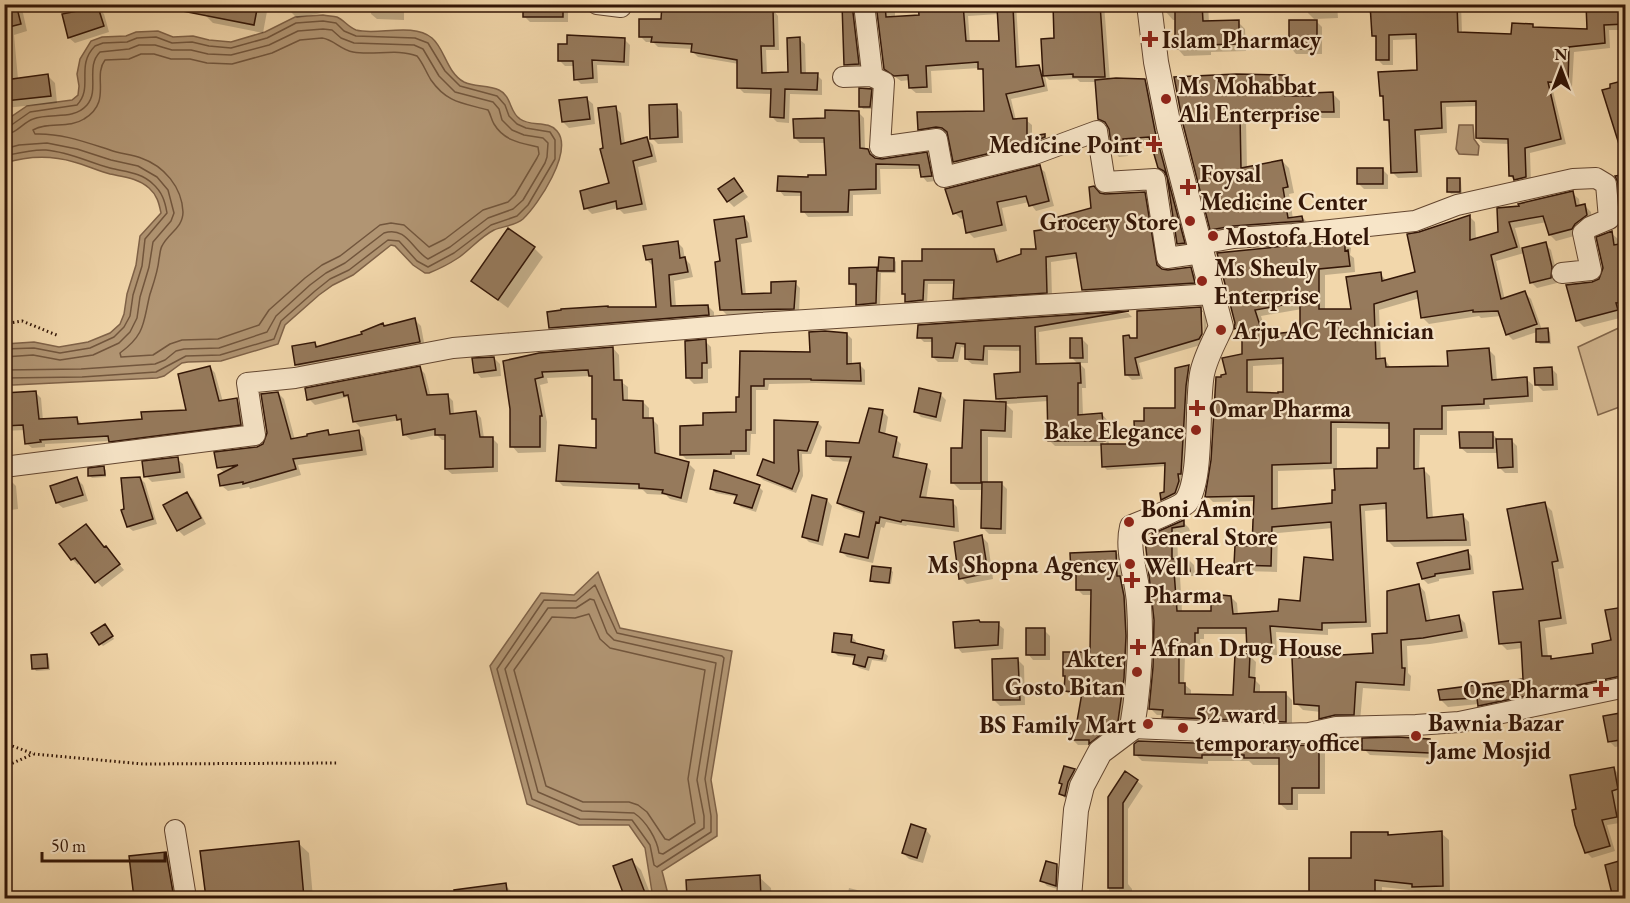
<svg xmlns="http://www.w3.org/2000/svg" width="1630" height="903" font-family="'EB Garamond',serif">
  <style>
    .green { fill: #d2b68f; stroke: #82664b; stroke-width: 1.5 }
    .water { fill: #b19573; stroke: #7f6248; stroke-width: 1.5 }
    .shadow { fill: #0003; fill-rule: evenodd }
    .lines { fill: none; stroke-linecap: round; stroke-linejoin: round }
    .shore { stroke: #72563d; stroke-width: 1.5 }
    .building { fill: #967a5c; stroke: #331607; stroke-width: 1.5; fill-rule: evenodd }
    .minor-casing { stroke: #634630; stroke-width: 22 }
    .tertiary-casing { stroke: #634630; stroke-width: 26 }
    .path { stroke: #331607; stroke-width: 3; stroke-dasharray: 1.5 3; stroke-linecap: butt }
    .minor { stroke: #f7e5c8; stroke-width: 20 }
    .tertiary { stroke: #f7e5c8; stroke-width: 24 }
    .poi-dot { fill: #8f2418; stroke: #f7e5c8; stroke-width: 2 }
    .labels { text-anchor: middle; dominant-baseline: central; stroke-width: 4.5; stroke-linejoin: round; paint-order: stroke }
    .poi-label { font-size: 24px; font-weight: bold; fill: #331607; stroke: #f7e5c8; text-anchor: start }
  </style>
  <rect width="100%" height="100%" fill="#f2d7ab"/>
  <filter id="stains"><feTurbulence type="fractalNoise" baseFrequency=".00333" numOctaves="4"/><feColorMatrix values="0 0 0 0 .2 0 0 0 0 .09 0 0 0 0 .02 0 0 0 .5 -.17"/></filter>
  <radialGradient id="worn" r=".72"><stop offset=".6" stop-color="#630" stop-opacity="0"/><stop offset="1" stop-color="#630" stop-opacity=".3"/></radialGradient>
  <path class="green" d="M1625,325V405L1598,415L1578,347Z"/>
  <path class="water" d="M323,15C328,16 333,16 337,17C344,20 348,27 356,30C377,36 412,22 432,38C445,49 447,73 464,82C474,87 488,85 499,90C512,96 509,112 520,119C531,127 548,120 557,131C574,151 538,205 523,219C515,226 503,226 494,230C480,237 470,250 458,258C449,264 439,269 429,273H425L413,265L395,246L391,245L353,275L333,285L319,295L285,325L278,344L221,361L188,362L182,363L164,376L157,378L13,385L5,383V344L34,342L59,347L88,342L110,333L120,324L124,314L127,294L136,265L140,236L161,213C159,203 157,195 149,188C138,178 124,177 110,174C98,171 86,165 74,162C50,155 28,156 5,163V121L27,106L72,100L78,95L79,86L77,74L80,59L91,41L102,37L126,36L136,32L158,31L173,37L193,36L209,40L231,42L265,32L295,17Z
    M1459,125H1473L1474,139L1479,146L1478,155L1459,154L1456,149Z
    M598,572L620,628L732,651L711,780L717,815V836L662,871L669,898H658L652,892L645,848L629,825H579L527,804L490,666L541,593L574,595Z"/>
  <path class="shadow" d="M4,4H21L27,31L14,35L18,79L48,76L55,83L57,103L4,108Z
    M206,4H267L268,6L263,33L213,23L204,14Z
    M287,4H350L351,7L297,18L288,9Z
    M372,4H404V20L377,19L371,14Z
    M524,4H564L568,8V22H530L524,16Z
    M664,4H755V10H773L778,16L779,50H766L767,74H790L799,39L805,44L806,75H817L822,80V95L790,94L789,123L777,122L772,117V94L744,93L739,88V64L698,57L693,52V49L658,47L653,42H646L640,36L663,21Z
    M844,4H858L864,69L851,70L845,64Z
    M878,4H895V18L921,16L920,4H1016L1020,68L1038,67L1044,72L1056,40L1054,4H1104L1110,81L1144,80L1150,86L1189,248L1184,249L1178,244L1168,177L1159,167L1152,141L1127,143L1128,156L1119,157L1114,151L1109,126L1099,119L1097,82H1080L1077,79L1049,80L1045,76L1048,91L1011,99L1016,120H1026L1032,125V138L1045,136L1050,142L960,167L955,162L948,133L925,134L919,129L986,113L985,73L980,68L931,71L932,93H916L910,88V80L901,81L891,74ZM999,14L1000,42L970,43L968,16Z
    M1165,4H1208L1209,22H1238L1245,29L1246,51L1211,52V55L1184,56L1177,48L1176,20H1173L1166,12Z
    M1308,4H1337L1338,18L1314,19L1322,27V54H1296L1291,48L1316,21L1308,13Z
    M1368,4H1461L1462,33L1513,35L1588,30L1626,4V30H1609L1610,48L1574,52L1572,87H1552L1566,144L1530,153L1531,183L1520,185L1510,176L1509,144L1483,143L1477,138L1478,106L1446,107L1447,133L1420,135L1422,177L1398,178L1393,173L1391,125L1386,120L1385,99L1381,96L1418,71L1417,39L1393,40V65H1383L1377,59V39L1373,35L1372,16L1368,11Z
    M1518,4H1566V8L1523,9Z
    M98,8L104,14L109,32L75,43L69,38L64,16Z
    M625,40L630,45L629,66L597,65L598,83L581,84L576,79L575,66H565L560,61Z
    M1284,77L1291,83V97H1312L1333,94L1340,101V118H1316V122L1299,123L1294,118L1246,121L1247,168L1282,161L1289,168L1294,193L1289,194L1293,219L1302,217L1309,224L1219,236L1212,229L1184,123Z
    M871,91L873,93L872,109H863L861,106Z
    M587,99L593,104L595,124L569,128L563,122Z
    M676,106L682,112L683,143L658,144L652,138Z
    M615,108L621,113L625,144L647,139L653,145L657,162L638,167L647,210L624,214L618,208L592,214L586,208L611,184L605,150Z
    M858,112L864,118L865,150H868L875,159L882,160L927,154L932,159L936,181L927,182L922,176L921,169H880L881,194L853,195V216L808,217L803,211L802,196H784L779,190L809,178L827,176L826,143H800L795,138L826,120Z
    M1039,167L1045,172L1054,206L1036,211L1029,202L1002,208L1007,231L974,238L968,232L965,218L961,219L955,213Z
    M1382,169L1388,175V189H1364L1358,183Z
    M1459,179L1461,182L1462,193L1451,194L1449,191Z
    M734,180L748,197L734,207L728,201Z
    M1144,193L1149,198L1161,270L1168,271L1190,268L1195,273L1199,288L1089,295L1084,290L1078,258L1051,262L1052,297L960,303L955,298V284H928L927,305L911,306L906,301L907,296L904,293L923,263L993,250L998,255L1000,263L1038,250L1063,228L1093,210L1100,194Z
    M1572,193L1579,199L1580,207L1585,206L1591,212L1592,222L1578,235L1556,241L1550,235L1547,222L1515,228L1521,250L1545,244L1551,250L1557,274V283L1537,288L1531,282L1524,253L1496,261L1505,300L1525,293L1531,299L1542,330H1548L1550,332L1551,344H1540L1538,342L1537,332L1513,340L1507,334L1501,316L1481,318L1479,316L1429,324L1423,318L1420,298L1379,310L1381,360H1385L1391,368H1450L1489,350L1495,356L1497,381L1526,379L1533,385V402L1489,405L1490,409L1447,411V435H1420L1419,470H1424L1430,476L1433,519L1462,515L1469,522L1471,546L1394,547L1388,541V509L1365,511L1371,627L1328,629V635L1276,632L1277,655L1255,656L1248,650L1247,634H1204V639H1200L1201,655L1185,656L1184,684L1191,690V696H1234L1250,656L1256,662L1255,680L1260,685V694H1286L1292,700V727L1170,723L1164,715H1157L1151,709L1155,668L1154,535L1183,522L1189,528L1190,531L1177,534L1178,560L1188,559L1194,565L1195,576H1180L1182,612H1213L1231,597L1237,603L1238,615L1279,612L1302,602L1335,562L1333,528L1278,533L1277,572L1242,571L1236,564L1254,547L1255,501L1213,502L1207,496L1228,376L1244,355V334L1236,328V323L1345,242L1351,248L1350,255L1354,258L1355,272L1325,275V311L1352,310L1380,274L1386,280L1417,273L1469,216L1475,222L1476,240L1499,233L1520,207ZM1302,309V333L1267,336L1261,316ZM1285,364V393L1253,394V366ZM1337,428L1391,429L1390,450L1378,469L1337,471ZM1335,469L1336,492L1334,504L1278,510V471Z
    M744,217L749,223L752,242L741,244L746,295H772L795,283L800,288L799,313L727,315L722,310V262Z
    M1611,233L1618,239L1619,246L1614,276L1624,317L1584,327L1577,320L1593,283L1603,275Z
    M677,242L683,248L685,259L690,264L693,277L674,281L676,307L708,306L714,312V320L556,333L550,327L658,308L653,266L647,260Z
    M534,248L543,257L508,308L482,289L473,280Z
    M880,259H894L896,262V273H881L880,307L862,309L857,304L858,288L851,284L876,269L880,272Z
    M1200,308L1206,314L1207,339L1204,344L1139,363L1143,379L1132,380L1126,374L1128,336L1131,339H1139ZM1200,312H1203L1204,341H1201Z
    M1128,313L1132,317L1039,332L1040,366L1078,364L1071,357L1082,339L1088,345V363H1079L1085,369L1086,388H1082L1083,416L1102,414L1107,420L1109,445H1136L1145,423L1176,410L1177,370L1189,367L1193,371L1184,477H1181L1182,486L1178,496L1166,502L1163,499L1166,494L1167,466L1107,470L1103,466V446H1055L1049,440L1048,401L1006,404L1013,411L1012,438L988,437V483H1001L1007,489L1006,534H989L983,528L984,490H960L952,482L964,449L1002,403L997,399L1022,373V351L988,350V365L972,364L966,359V348L961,347L958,362H938L933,357V342H924L919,337V326ZM1101,418H1104L1107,448L1104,449Z
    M415,320L421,326L425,348L303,370L297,365L315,344L320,348L385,327Z
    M847,334L852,339V365H860L865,370V385L816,383L769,384L768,390H756V434H751L750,455H735V459H686L682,455L705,427L738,414L741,398L742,352L811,353Z
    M705,341L711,347L712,368L708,369V383L694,384L688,378Z
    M613,348L619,355L620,381L628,387V402H643L649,408V419H652L658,425L660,456L689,464L695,470L687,503L670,499L666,495L647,494L643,490L563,486L557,480L598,450V423L594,419V379L590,376L547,378L548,383L540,385L547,422L546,452L518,453L512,446V408L504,362Z
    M494,358L500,364L501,376L481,378L476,372Z
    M210,367L215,373L223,402L237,400L242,405L246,430L115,446L110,441L45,444V447L32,448L26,443L25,430L4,431V387L10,395L35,392L41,398L43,421L77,419L82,424L143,420L188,411Z
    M420,368L425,374L431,397L447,395L453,401L454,415L476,412L481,418L484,438H492L498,444V472L452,474L446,469V440H442L437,435L411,440L405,435L403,424L400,420L360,427L354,421L351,401L347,397L315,405L309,399Z
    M1552,369L1557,374L1558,390L1543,391L1537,385Z
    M278,393L284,399L295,440L328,432L332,436L359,432L364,438L367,455L298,465L301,475L250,489L249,487L228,491L222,486L225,473L218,467L257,448L267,441Z
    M940,394L946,400L941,422L921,417L915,411Z
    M883,412L888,417L885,435L896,439L901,444L898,460L926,465L931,471L926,499L952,502L957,507L959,532L907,525L906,526L886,522L884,528L881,527L873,563L847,557L842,552L860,539L865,515L844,508L838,503L851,462L833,461L827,456L860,445Z
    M775,422L818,423L822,427L811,454H802L803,476L796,493L763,480L758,475L775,466Z
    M1492,434L1498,439L1511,440L1517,446L1518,473H1505L1499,467L1498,453H1467L1461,448Z
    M177,459L183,464L185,478L152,482L146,476Z
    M103,468L106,470V477L92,478L90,476Z
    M140,478L145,483L157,524L133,531L128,527Z
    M77,479L83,485L88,501L63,508L57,503L52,487Z
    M4,480H10L16,486L18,509L4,511Z
    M759,487L763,491L756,512L741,507L736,502L738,497L716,493L711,488Z
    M187,494L193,499L206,524L184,536L178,530Z
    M827,500L832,506L823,546L809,542L803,536Z
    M1545,504L1552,511L1564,568L1558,569L1567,624L1545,628L1548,657L1553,660L1595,654L1612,642L1623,608L1626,610V683L1487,712L1479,704L1448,707L1441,700L1524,680L1523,648L1507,650L1500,643L1525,590Z
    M982,537L988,543L993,579L967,584L961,578Z
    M61,545L105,549L111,554L124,570L102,587L80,563L78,565L72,559Z
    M1467,551L1472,556L1474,574L1439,579V581L1428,584L1423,579Z
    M1116,552L1121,558L1122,580L1126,584L1131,627L1123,727L1092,745H1078L1072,739L1077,728L1083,697L1071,696L1065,690L1092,654L1093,595H1083L1077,589L1078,578L1072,573Z
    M890,569L893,572L891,584L874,583L872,580Z
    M1419,585L1425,592L1431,622L1458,616L1465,623L1468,638L1430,644L1407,646L1408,673L1411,676L1410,691L1363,688L1360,721L1327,725L1320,718L1321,712L1303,710L1296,703L1375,655Z
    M981,623L998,624L1004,629L1003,649L962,653L957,647Z
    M107,628L114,639L103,646L101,644Z
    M1044,630L1050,636V660H1033L1028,654Z
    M851,636L856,641L855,644L883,652L888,656L886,662L872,660L869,671L859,668L854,663L856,658L838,656L833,651Z
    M47,655L49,658L50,670L36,671L34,668Z
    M1018,660L1024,666L1025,705L1000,706L994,700Z
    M1626,713V745L1615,747L1609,741Z
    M1430,741L1436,746L1435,758L1370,755L1364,749Z
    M1277,747H1318L1325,753V794H1298V810H1287L1280,804V765H1253L1249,761H1208V764L1142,761L1136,755Z
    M1613,768L1619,774L1623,796L1626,795V822L1607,825L1615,851L1592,858L1586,852L1578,810Z
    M1074,771L1080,776L1067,800L1061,794Z
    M1137,781L1143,786L1128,809V884L1132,889V898H1109L1110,798Z
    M926,830L931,836L923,863L909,859L903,853Z
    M1441,833L1449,840L1450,893L1421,894L1418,891L1382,887V898H1307L1306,895H1311L1353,859L1387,834L1389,836Z
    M298,843L309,853L313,898H207L202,852Z
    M166,854L178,866L183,898H135L131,857Z
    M632,861L641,870L652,898H627L615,867Z
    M1057,865L1063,871L1061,890L1047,886L1042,880Z
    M759,877L771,888L772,898H688L687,882Z
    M505,885L511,891L512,898H457L456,892Z
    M849,888L869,893L874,898H847Z"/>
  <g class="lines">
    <path class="shore" d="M322,38C333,39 341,50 353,52C373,56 397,48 417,56C423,63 426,72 431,80C447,103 463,103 488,110C491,115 491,119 494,124C504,141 521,143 538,147L539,154L537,158L515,195L508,202L483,210L445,239L429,247L404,225L391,223L380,225L340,256L322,265L305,278L269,310L259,325L218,339L182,340L170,344L153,355L121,357L120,353C146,334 143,322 150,294C154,282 158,271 159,259C160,255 160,249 162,246C168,233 183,228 183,212C182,187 164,166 141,158C131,154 120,154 110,150C85,142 61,133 35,134L33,130C48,121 69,129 84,119C113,101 92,77 105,60L129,59L141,54H154L171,59H190L207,63L232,64L272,53L300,40Z
      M4,127L10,126L30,112L77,105C94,87 75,66 95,46L103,43L127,42L137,38L156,37L172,43L192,42L209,46L231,48L267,38L296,23L323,21L336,23L344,31L356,36L415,38L428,43L445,71L460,86L497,96L505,105L509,116L517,124L526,128L550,132L555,140V159L528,205L517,216L491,225L454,253L428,267L417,261L399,241L388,240L349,270L330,279L315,291L281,321L274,339L220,355L186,356L156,372L82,377L4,378
      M4,134C17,134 22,123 33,119C51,112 73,121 87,105C100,90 85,67 100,52L129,49L139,45H155L172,50H191L208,54L231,55L269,45L298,31L323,29L332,30L341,38L354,43L414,45L423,49L439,76L455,92L493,102L499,109L502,120L512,130L524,135L543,138L548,143L547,157L545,163L523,200L513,209L488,218L450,247L428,259C412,250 407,226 384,233L345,263L326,273L310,285L276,316L267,332L219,348L184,349L176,351L165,360L155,364L81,369L4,370
      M4,149L19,145L47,143L77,149L111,160L138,166L157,177L168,190L174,213L171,221L153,242L149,267L140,297L137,318L130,332L119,343L93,355L60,360L33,355L4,357
      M4,156C18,153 33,149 46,150C69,152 88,162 110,168C125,172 141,172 153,184C162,192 165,201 167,213L145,239L142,266L133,295L130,316L124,327L114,337L90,348L60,353L34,348L4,349
      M595,585L617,633L722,656L724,658L705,779L711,816V832L657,867L654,865L650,845L632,820L580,819L532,799L497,669L544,600L576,601Z
      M590,599L594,600L607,633L614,640L716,663L697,780L704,816V828L663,854L659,853C657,839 646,821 634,813L582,811L538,792L505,669L548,608H576Z
      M589,614L600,639L610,648L705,670L688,779L695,823L669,840L665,839L647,812L638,805L629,802H583L546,786L514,670L552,617L575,618Z"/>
  </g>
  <path class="building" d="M4,4H16L21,24L5,28Z
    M183,4H258L254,25L182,11Z
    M523,4H563V17H523Z
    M662,4H750V9H773L774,46H761L762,73L788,72L787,38L800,37L801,73H818L817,90L785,89L784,118L770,117L771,89L737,88V60L691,52L692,44L651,42L652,37H639V19H661Z
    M842,4H852L859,64L844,65Z
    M876,4H885L886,17L919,15L918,4H963L966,41H999L997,7H1013L1016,67L1039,65L1044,86L1006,94L1013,119L1027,118V137L1045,134V137L1028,144L953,162L947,132L942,128L936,127L918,130L917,112L984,111L983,69H978V62L926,66L927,87L909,88L908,75L894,76L884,69Z
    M1053,4H1100L1105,77H1073V74L1043,76L1041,39L1054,38Z
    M1175,4H1202L1203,21L1239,20V44L1204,45V48L1175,49Z
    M1370,4H1457L1458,32L1511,34L1512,23L1533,24V27L1587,29L1586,4H1626V24L1604,25L1605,43L1569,47L1568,83L1548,82L1561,139L1525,148L1526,177L1514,180L1513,176H1509L1508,139L1476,138V101L1441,102L1442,128L1415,130L1417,172L1391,173L1389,120H1384L1383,96H1380L1378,72L1417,70L1416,34L1389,35V60H1376V36H1372Z
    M98,7L104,26L68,38L62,14Z
    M1289,20H1317V49H1289Z
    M567,35L625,38L624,62L592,60L593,78L574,80L573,61H558V44H567Z
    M48,74L51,96L5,101V80Z
    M1236,74L1285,75V96H1311V93L1333,92L1334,112H1310V116L1290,117V112L1240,115L1241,168L1282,160L1288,187L1283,188L1288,218L1302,216L1303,221L1233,226L1210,230L1183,124L1174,77Z
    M1116,78L1145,79L1155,131L1185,243L1177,244L1167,177L1164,171L1158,168L1149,137L1123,139L1124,151L1112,152L1109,129L1105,122L1098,119L1095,80Z
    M1626,80V156L1623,157L1602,90L1610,88V84Z
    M859,88L872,89L870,107H859Z
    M587,97L590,119L562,122L559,100Z
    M677,104L678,137L650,139L649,105Z
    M616,106L621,144L647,137L652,156L633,161L642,204L617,209L616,201L584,209L580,191L609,183L600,149L603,148L598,108Z
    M825,110L859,111L860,148L868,149L870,154L875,158L882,159L927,152L932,176L921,177L919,165L876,164V189L849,190L848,212H801V192L777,191L778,176L808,177V175H826L824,138H794L793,119L825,118Z
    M1040,165L1049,201L1029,206L1026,196L997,202L1002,225L966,233L962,211L953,214L945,189Z
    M1357,168H1383V184H1357Z
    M1626,174V206L1620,207L1618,183L1615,176Z
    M734,178L743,191L727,202L718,189Z
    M1447,178H1460V192H1447Z
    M1094,186L1100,193L1105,194L1145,192L1157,265L1162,269L1168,270L1191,267L1195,283L1082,290L1076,253L1046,257L1047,293L953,299L954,280H924L923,300L905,302V294H902V261H922V249H994L997,262L1021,254V249H1036L1034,231L1061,227L1058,217L1091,208L1089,187Z
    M1573,191L1576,206L1585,204L1587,215L1575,224L1572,229L1549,235L1543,216L1509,222L1517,247L1491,255L1501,299L1525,291L1537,324L1506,335L1498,311L1473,312V310L1421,318L1417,291L1374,304L1376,359L1385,358L1386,367L1448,366L1447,351L1489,348L1492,380L1527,377L1528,396L1484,399V404L1442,406V429H1414V469L1424,468L1427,518L1463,514L1466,540L1387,541L1386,503L1360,505L1366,622L1322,623V630L1270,626L1272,649L1247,651L1246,628H1198V633H1195V649L1179,650V683H1185V694L1233,695L1235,654H1250L1249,677L1255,678L1254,692H1286V722L1162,717L1163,710L1149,709L1153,667L1154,620L1145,540H1153L1152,534L1184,520V526L1172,528V559L1188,558L1190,571H1174L1177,611H1211V594L1231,596L1233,614L1278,611L1279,599L1300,601L1304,557L1333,560L1331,522L1272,527L1271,566L1234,565L1235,545L1252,546L1254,496L1205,497L1211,460L1216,377H1221V375L1226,374L1222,358L1242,354V327L1234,329L1235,323L1217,253L1345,240V251L1348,250L1350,266L1319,269V309H1351L1346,277L1381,272L1382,281L1415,272L1407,234L1419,232L1470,215V240L1498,232L1497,208L1519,206L1518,204ZM1300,302V331L1263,335L1255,310ZM1283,358V392H1278V393L1247,392V360ZM1331,422L1389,423V448H1377V468L1334,469L1335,490H1332V503L1272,509V465L1331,463Z
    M744,216L747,237L736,239L742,294L771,293V282L796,281L794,309L720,310L715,262L720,261L714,220Z
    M508,228L535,247L498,300L471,281Z
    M1612,231L1614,245L1626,243V302L1616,303L1618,310L1576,321L1566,285L1592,282L1599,279L1603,268L1596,237Z
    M678,241L680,258L685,257L688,272L669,275L671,306L708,305L709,315L549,328L547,312L561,310V309L608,306V307H656L652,259L646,260L643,246Z
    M1546,242L1552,267L1551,278L1530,283L1522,248Z
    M879,257L894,258V271H878Z
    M877,267L876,303L856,305V284H849V268Z
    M1201,307L1202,334L1199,339L1135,358L1139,375H1125L1123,336L1129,335L1130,338H1137V311Z
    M1129,311L1035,327L1036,364L1080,363L1081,383H1078V415L1102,413L1105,441H1048L1047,396L996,399L994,374L1020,372V346H984L983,360L965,359V344L956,343L953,358L932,357V338H917L918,325Z
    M415,318L420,342L295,365L292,346L315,342L316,347L362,334L361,332L383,323L384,326Z
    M1548,328L1549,342H1536V329Z
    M825,331L847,333V364L860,363L861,381L811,380V379H764V386H751V430H746V451H731V454L680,455V426L703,425V413L736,412V397H739L740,351L810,352L809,332Z
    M1070,338H1082L1083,358H1070Z
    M706,339L707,363H702V378H686L685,341Z
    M613,347L614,380H622L623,400L643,401V418H653L655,453L689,462L681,498L662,493L663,490L639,488V484L556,481L559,445L596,448V419H592V376H589L588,370L542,372L543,377L535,379L542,416H540V447H510V409L503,361L539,353Z
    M494,357L496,370L474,373L472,358Z
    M1189,365L1186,386L1181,474H1178L1179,481L1175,493L1161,500L1160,493L1164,492L1165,463L1102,467L1101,444H1135L1134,421H1144V408H1175V368Z
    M210,366L219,401L237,398L241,425L109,442L108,436L40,440L41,442L25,444L23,425L4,426V393L36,391L39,419L77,417L78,424L142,419L141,412L186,410L178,374Z
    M420,366L427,395L448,394L450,414L476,411L480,437H493V467L445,469V435H435V429L403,435L401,419L397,420L396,415L353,422L348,395L344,396L343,392L307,400L305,388Z
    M1552,367L1553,385H1535L1534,368Z
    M919,388L941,393L936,417L914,412Z
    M278,392L291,439L307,436V434L328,430L329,435L359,430L362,450L293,459L296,469L243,484V482L220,486L218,475L238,465L217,468L214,452L257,447L263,444L267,433L261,394Z
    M964,400L1006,402L1005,431L981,430V483H951V448H962Z
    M869,408L883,410L879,432L897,437L893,457L927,464L920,497L953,500L954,527L902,520L901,522L880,517L879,523L876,522L868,558L840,552L845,534L859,537L864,512L837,503L851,457L826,456V441L859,443Z
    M774,420L818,422L807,451L798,450L799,471L792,489L757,475L763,459L774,463Z
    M1459,432H1493V448H1460Z
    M1496,439H1512L1513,467L1498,468Z
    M178,457L180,472L144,477L142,461Z
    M104,466L105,475L88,476V468Z
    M714,470L760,485L752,508L734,503L737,495L710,489Z
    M77,477L83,495L56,503L50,486Z
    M140,477L153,519L127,527L121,510L124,509L121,478Z
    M982,482H1002L1001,529L981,528Z
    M187,492L201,518L177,531L163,505Z
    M812,495L827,499L818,541L802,537Z
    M1545,502L1558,561L1552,562L1561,618L1539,621L1542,656H1551V659L1593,653L1592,644L1611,640L1605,610L1624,607L1626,675L1478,706L1477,698L1440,700L1438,690L1523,679L1521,642L1499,644L1493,592L1523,589L1507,509Z
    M86,524L104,547L106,546L120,564L95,583L75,558L71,560L59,544Z
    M982,535L988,573L959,579L954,542Z
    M1468,550L1470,569L1435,574V576L1422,579L1417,563Z
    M1116,551L1117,576H1120L1124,596L1126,636L1124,678L1118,721L1089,744V740H1071V727H1076L1082,693L1064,691L1065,676H1063V652H1090L1091,590H1076V573H1071L1070,553Z
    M872,566L891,568L889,583L870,581Z
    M1419,584L1426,621L1459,615L1462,631L1423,638L1401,640L1402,668H1405L1404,685L1356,682L1354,715H1335L1319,719V706L1294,704L1292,658L1373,653L1372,634L1387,633V591Z
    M979,620L980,622H999L998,645L955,648L953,622Z
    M105,624L113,636L99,645L91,633Z
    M1026,628H1045V655H1026Z
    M834,633L852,635L851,642L884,650L882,659L868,657L865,667L853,664L855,655L832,652Z
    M47,654L48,668L32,669L31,655Z
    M1018,658L1020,700H993L992,659Z
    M1626,712V739L1608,742L1603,716Z
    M1398,737L1430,739V753L1362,750V738Z
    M1138,741L1278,746L1319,745V788H1292V804H1279V758H1244V755H1202V758L1134,755V744Z
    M1064,766L1075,769L1068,782L1065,796L1059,794L1062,784L1059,783Z
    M1614,767L1618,789L1612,791L1617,817L1602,820L1610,846L1585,853L1575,825L1572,810L1576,809L1570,775Z
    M1125,771L1138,780L1123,803V888H1108V797Z
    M911,824L926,829L917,858L902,853Z
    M1442,831L1443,886L1412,887V884L1375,880V898H1309V858H1351V832H1388V835Z
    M299,841L304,898H206L200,851Z
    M166,852L174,898H134L129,856Z
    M632,859L647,898H625L613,866Z
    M1626,859V896L1613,898L1605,865Z
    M1046,861L1057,864L1056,886L1040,881Z
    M760,875L761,898H687L686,880Z
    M506,883L508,898H455L454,890Z"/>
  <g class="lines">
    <defs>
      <path id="minor" d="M597,4L621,7L622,4
        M864,4L872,72L871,76
        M843,77L871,76L884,82L880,147L937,139L944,177L1032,155L1097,131L1105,182L1155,179L1167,258L1202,253
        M1200,244L1234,238L1293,234L1415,221L1457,205L1573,179L1596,178L1606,184L1609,219L1590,227L1583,233L1591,270L1562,273
        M4,467L255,435L247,383L295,378L453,348L759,323L1213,294
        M1132,728L1278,734L1309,733L1336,727L1416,725L1459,722L1626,687
        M175,830L186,898"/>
      <path id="tertiary" d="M1069,898L1076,810L1082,786L1100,752L1132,728C1139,686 1142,648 1139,604C1138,579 1126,552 1132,527C1142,523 1181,508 1186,502C1203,479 1196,404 1202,374C1205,358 1214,342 1221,327L1169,127L1156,62L1149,4"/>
    </defs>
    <use href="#minor" class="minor-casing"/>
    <use href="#tertiary" class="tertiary-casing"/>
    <path class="path" d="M4,324L22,321L59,336
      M4,743L34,754L143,764L337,763
      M4,767L33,754"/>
    <use href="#minor" class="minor"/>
    <use href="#tertiary" class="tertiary"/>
  </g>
  <g class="poi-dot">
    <path d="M1147 30h6v6h6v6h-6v6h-6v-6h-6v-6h6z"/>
    <circle cx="1166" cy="99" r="6"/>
    <path d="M1151 135h6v6h6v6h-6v6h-6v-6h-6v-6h6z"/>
    <path d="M1185 178h6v6h6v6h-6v6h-6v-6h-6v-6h6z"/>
    <circle cx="1190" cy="221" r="6"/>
    <circle cx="1213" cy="236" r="6"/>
    <circle cx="1202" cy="281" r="6"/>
    <circle cx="1221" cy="330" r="6"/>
    <path d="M1194 399h6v6h6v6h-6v6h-6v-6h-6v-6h6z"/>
    <circle cx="1196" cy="430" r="6"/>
    <circle cx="1129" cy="522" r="6"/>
    <circle cx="1130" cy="564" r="6"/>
    <path d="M1129 571h6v6h6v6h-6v6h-6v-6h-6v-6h6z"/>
    <path d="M1135 638h6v6h6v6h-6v6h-6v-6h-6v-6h6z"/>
    <circle cx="1137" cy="672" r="6"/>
    <path d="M1598 680h6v6h6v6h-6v6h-6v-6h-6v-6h6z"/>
    <circle cx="1148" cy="724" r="6"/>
    <circle cx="1183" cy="728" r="6"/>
    <circle cx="1416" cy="736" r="6"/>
  </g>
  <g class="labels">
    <g class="poi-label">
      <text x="1162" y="39">Islam Pharmacy</text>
      <text x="1178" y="85">Ms Mohabbat<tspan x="1178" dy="28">Ali Enterprise</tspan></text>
      <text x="1142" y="144" text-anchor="end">Medicine Point</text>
      <text x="1200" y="173">Foysal<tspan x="1200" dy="28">Medicine Center</tspan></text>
      <text x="1178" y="221" text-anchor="end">Grocery Store</text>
      <text x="1225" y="236">Mostofa Hotel</text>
      <text x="1214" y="267">Ms Sheuly<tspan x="1214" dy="28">Enterprise</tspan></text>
      <text x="1233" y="330">Arju AC Technician</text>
      <text x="1209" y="408">Omar Pharma</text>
      <text x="1184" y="430" text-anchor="end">Bake Elegance</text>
      <text x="1141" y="508">Boni Amin<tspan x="1141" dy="28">General Store</tspan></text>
      <text x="1118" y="564" text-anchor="end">Ms Shopna Agency</text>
      <text x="1144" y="566">Well Heart<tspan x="1144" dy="28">Pharma</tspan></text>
      <text x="1150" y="647">Afnan Drug House</text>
      <text x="1125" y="658" text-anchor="end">Akter<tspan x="1125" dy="28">Gosto Bitan</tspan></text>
      <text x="1589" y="689" text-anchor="end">One Pharma</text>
      <text x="1195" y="714">52 ward<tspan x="1195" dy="28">temporary office</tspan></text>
      <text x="1428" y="722">Bawnia Bazar<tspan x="1428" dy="28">Jame Mosjid</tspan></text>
      <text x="1136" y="724" text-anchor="end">BS Family Mart</text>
    </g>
  </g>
  <rect width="1630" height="903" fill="none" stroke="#f2d7ab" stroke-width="24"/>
  <rect x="6" y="6" width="1618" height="891" fill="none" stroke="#331607" stroke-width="3"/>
  <rect x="12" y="12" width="1606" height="879" fill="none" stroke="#331607" stroke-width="1.5"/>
  <g transform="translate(1561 69)" stroke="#f7e5c8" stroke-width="4.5" paint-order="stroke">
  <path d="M0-4.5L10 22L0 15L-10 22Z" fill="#331607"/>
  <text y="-9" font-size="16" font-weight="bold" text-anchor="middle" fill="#331607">N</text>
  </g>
  <path d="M42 852v9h123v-9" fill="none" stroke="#331607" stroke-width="3"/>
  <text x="51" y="852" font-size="18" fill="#331607" stroke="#f7e5c8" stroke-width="4.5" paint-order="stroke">50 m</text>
  <rect width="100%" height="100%" filter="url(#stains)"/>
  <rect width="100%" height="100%" fill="url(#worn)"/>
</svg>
